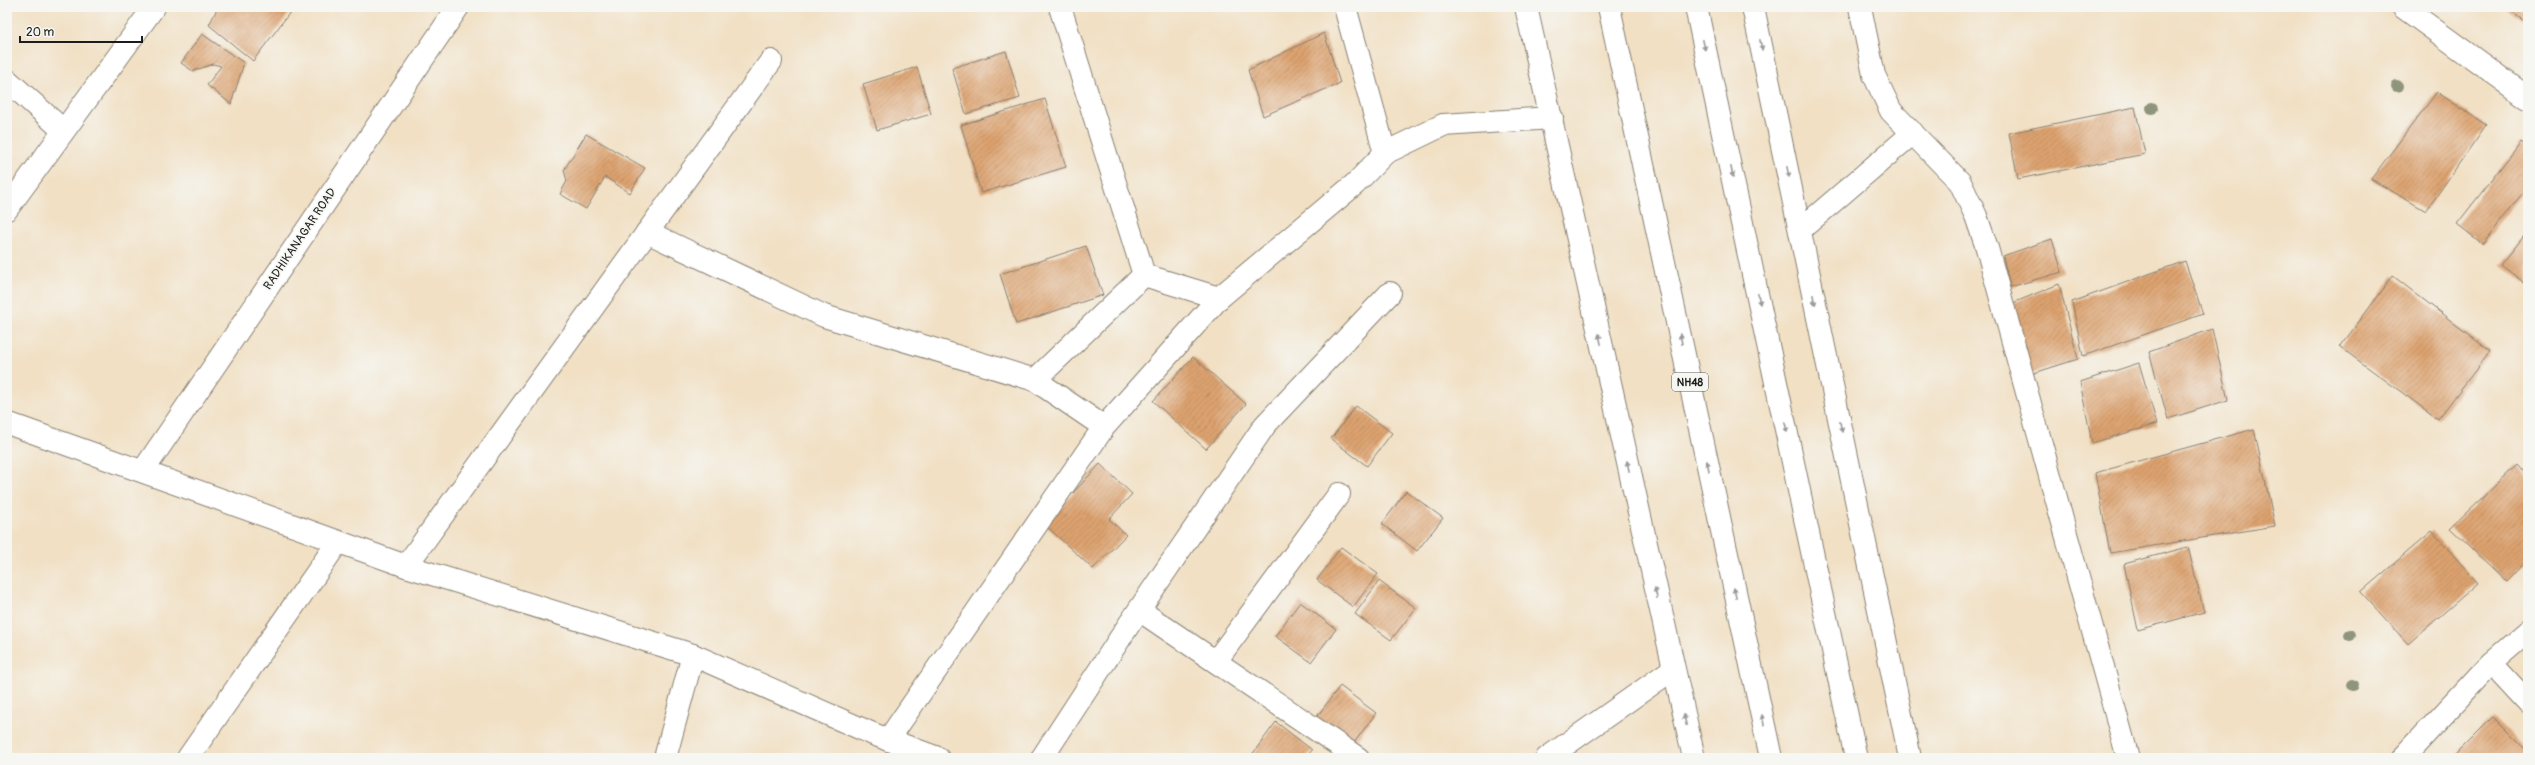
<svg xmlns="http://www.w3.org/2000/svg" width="2535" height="765" font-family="Pangolin,sans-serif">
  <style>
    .building { fill: url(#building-hatch) }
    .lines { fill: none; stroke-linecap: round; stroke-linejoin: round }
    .minor-casing { stroke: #867e70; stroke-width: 24 }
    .major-casing { stroke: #867e70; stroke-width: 24 }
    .highway-casing { stroke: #867e70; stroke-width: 24 }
    .minor { stroke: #fff; stroke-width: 22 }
    .major { stroke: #fff; stroke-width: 22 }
    .highway { stroke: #fff; stroke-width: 22 }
    .tree { fill: #8f957b }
    .oneway { fill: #999 }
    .labels { text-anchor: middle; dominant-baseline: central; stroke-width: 3.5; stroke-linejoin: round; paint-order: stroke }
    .shield { fill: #f6f6f2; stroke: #5d5d5c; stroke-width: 1 }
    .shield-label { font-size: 11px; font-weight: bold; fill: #1c1c1c }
    .street-label { font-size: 12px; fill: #1c1c1c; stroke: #f6f6f2 }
  </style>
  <defs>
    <pattern id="building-hatch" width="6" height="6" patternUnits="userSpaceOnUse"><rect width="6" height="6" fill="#dda370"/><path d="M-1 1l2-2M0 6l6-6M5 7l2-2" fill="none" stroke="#b2845b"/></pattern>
  </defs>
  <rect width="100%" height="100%" fill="#f6f6f2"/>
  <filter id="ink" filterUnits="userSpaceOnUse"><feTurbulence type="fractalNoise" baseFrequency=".025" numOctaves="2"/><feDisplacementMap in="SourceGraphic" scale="8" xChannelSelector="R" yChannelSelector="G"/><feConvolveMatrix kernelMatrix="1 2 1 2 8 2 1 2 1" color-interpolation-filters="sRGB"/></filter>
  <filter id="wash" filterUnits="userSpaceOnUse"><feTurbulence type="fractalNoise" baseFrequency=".012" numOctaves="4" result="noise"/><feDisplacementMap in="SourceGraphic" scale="16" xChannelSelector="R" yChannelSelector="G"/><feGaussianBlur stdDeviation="0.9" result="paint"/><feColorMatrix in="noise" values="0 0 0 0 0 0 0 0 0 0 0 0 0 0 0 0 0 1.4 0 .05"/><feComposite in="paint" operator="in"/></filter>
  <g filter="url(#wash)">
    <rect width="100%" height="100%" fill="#f1e0c4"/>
    <g id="blocks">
      <path class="building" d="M218,7H284L291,11L253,61L209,25Z
        M2505,7H2528V24Z
        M1324,33L1340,83L1263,116L1248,70Z
        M202,34L244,63L231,104L207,85L221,66L213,64L193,71L181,63Z
        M1006,51L1020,98L966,114L952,68Z
        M917,67L931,114L877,130L863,84Z
        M2437,92L2486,125L2426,211L2371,179Z
        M1045,99L1066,167L981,193L961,125Z
        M2135,107L2145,154L2018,179L2009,133Z
        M586,134L645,168L630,193L605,177L586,209L560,194L567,181L564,170Z
        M2521,142L2528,147V186L2483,244L2457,224Z
        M2528,231V284L2527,285L2501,265Z
        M2052,239L2062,272L2010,287L2003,256Z
        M1086,246L1103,295L1016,324L1000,274Z
        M2185,261L2203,314L2083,356L2072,302Z
        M2393,276L2490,351L2438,419L2340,347Z
        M2059,284L2078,359L2031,374L2013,303Z
        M2212,329L2228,400L2168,419L2149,352Z
        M1193,357L1246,404L1206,449L1153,401Z
        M2139,363L2157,424L2092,443L2080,382Z
        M1356,406L1392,433L1367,466L1331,439Z
        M2254,429L2275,526L2110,553L2095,473Z
        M1100,464L1132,494L1109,519L1126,535L1093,569L1044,524Z
        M2517,465L2528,477V560L2507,582L2450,528Z
        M1406,491L1443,518L1417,551L1382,524Z
        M2432,531L2478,583L2408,644L2361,592Z
        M1341,547L1378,574L1353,607L1317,580Z
        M2188,547L2204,612L2138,630L2124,564Z
        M1379,581L1416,608L1391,640L1355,614Z
        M1300,602L1336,629L1311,662L1275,636Z
        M1340,686L1376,713L1351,747L1315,719Z
        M2493,717L2528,752V758H2452Z
        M1276,722L1312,750L1306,758H1254L1251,756Z"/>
    </g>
  </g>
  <g filter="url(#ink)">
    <use href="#blocks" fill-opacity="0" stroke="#867e70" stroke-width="1"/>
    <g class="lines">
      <defs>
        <path id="minor" d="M1060,7L1144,275L1219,298
          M1345,7L1385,153
          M1860,7L1874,75L1891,111L1960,182L1976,216L1987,248L2128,758
          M2403,7L2528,98
          M7,80L64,131
          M7,209L154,7
          M1800,230L1913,133
          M647,232L824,316L1035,380L1104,427
          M1035,380L1144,275
          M143,471L458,7
          M406,566L771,61
          M1139,610L1358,758
          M1216,661L1339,494
          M2491,663L2528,703
          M888,740L1104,427L1219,298L1355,184L1385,153L1443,125L1552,118
          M188,758L338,542
          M665,758L693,655
          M1042,758L1130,623L1265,425L1390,293
          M1547,758L1673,669
          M2403,758L2491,663L2528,631"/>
        <path id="major" d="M1526,7L1694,758
          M1753,7L1910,758
          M7,423L406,566L693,655L873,734L938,758"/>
        <path id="highway" d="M1609,7L1771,758
          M1696,7L1856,758"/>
      </defs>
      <use href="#minor" class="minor-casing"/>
      <use href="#major" class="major-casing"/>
      <use href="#highway" class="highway-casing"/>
      <use href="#minor" class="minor"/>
      <use href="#major" class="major"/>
      <use href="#highway" class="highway"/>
    </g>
    <g class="tree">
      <circle cx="2397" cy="86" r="6"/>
      <circle cx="2152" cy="108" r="6"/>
      <circle cx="2350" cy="635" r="6"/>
      <circle cx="2352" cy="685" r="6"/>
    </g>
    <defs><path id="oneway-solid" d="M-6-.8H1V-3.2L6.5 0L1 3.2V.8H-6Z"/></defs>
    <g class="oneway">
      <use href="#oneway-solid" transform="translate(1704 45) rotate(78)"/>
      <use href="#oneway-solid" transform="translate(1761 45) rotate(78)"/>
      <use href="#oneway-solid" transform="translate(1732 172) rotate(78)"/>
      <use href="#oneway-solid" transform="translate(1788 172) rotate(78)"/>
      <use href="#oneway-solid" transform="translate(1759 299) rotate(78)"/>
      <use href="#oneway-solid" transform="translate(1814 300) rotate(78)"/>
      <use href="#oneway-solid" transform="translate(1600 339) rotate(-102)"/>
      <use href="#oneway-solid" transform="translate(1681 339) rotate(-102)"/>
      <use href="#oneway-solid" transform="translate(1786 427) rotate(78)"/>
      <use href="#oneway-solid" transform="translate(1841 427) rotate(78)"/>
      <use href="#oneway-solid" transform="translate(1628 466) rotate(-102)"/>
      <use href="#oneway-solid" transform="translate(1708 466) rotate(-102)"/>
      <use href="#oneway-solid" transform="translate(1656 593) rotate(-102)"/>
      <use href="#oneway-solid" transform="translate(1735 593) rotate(-102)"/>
      <use href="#oneway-solid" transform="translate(1685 720) rotate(-103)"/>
      <use href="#oneway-solid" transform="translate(1763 720) rotate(-102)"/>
    </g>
  </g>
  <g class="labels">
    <rect class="shield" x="1672" y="373" width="36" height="18" rx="3"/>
    <g class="shield-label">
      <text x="1690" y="382">NH48</text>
    </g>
    <g class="street-label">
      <text transform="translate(300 239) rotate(-56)">RADHIKANAGAR ROAD</text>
    </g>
  </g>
  <rect width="2535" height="765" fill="none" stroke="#f6f6f2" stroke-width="24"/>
  <path d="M20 36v6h122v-6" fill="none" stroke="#1c1c1c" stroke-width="2"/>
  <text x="26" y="36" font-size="12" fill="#1c1c1c" stroke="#f6f6f2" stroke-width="3" paint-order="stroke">20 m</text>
</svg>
